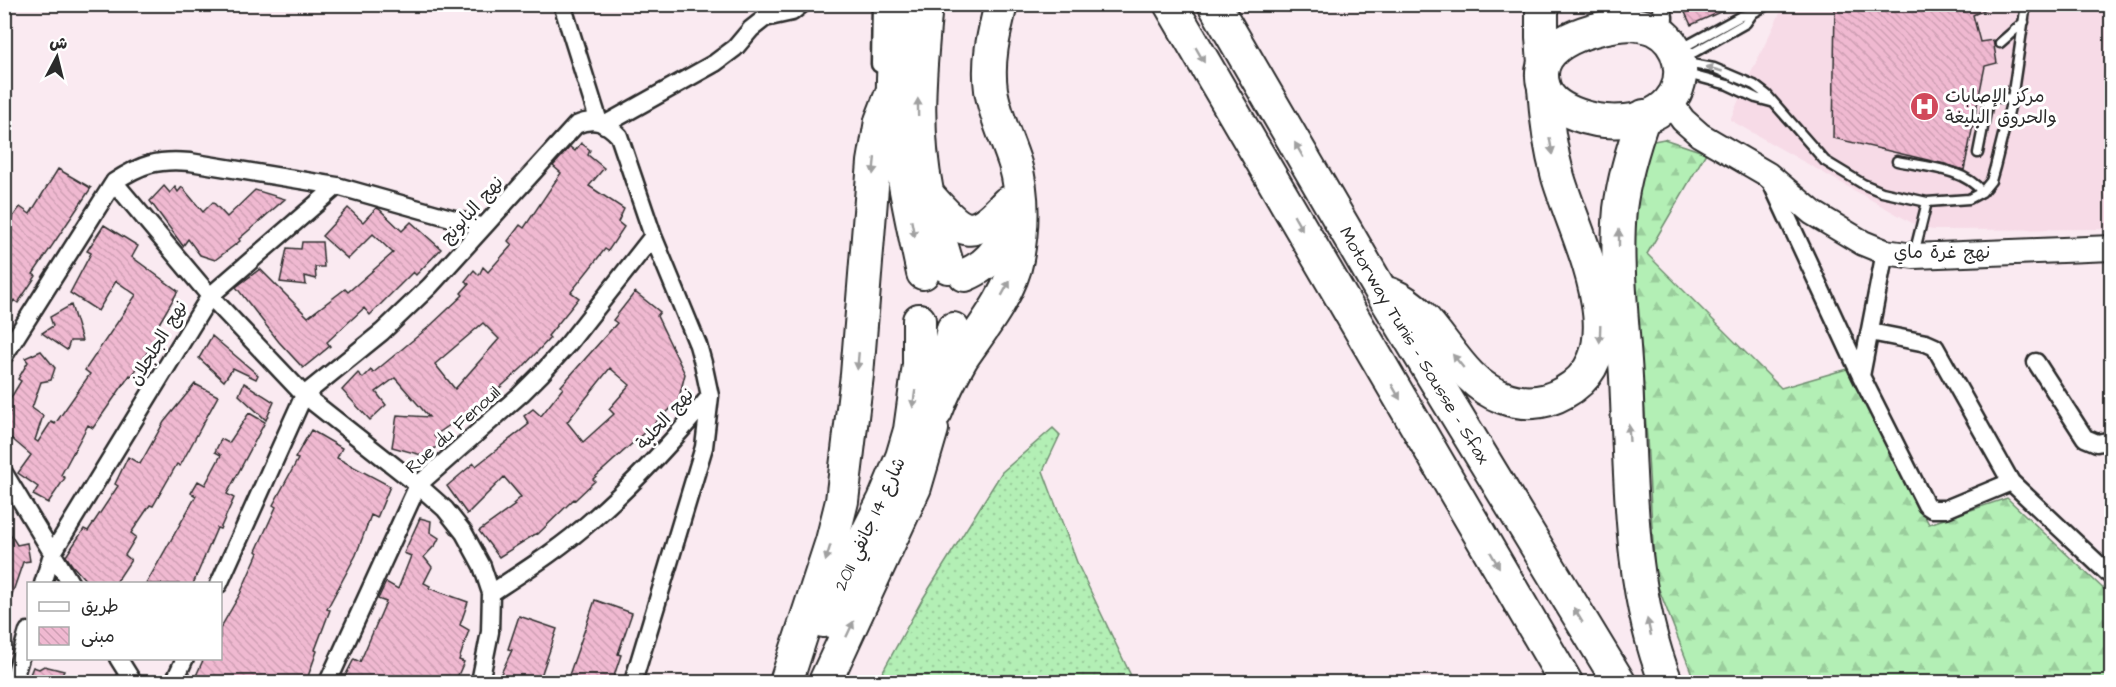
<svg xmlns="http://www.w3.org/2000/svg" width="2116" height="687" font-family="'Architects Daughter','Playpen Sans Arabic',sans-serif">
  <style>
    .built { fill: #f7dbe7 }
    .grass { fill: url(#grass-dots); stroke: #6f8d70; stroke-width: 1.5 }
    .forest { fill: url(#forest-firs); stroke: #6f8d70; stroke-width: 1.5 }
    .building { fill: url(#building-back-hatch); stroke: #2b2b2b; stroke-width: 1.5; fill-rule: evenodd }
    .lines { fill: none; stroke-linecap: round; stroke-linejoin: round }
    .lane-casing { stroke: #2b2b2b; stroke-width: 13 }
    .street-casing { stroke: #2b2b2b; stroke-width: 21 }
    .secondary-casing { stroke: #2b2b2b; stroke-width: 28 }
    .highway-casing { stroke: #2b2b2b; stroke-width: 36 }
    .lane { stroke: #fff; stroke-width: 8 }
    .street { stroke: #fff; stroke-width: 16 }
    .secondary { stroke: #fff; stroke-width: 24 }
    .highway { stroke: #fff; stroke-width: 32 }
    .oneway { fill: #a0a0a0 }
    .labels { text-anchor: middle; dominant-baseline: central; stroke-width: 6; stroke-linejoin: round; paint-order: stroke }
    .poi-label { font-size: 18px; fill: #2b2b2b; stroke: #fff; text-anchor: start }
    .street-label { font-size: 18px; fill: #2b2b2b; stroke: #fff }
  </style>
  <defs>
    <pattern id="grass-dots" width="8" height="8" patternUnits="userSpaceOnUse" patternTransform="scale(1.5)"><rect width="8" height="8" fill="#b3efb5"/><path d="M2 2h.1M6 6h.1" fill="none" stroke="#9acd9c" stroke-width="1.8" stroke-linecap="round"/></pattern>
    <pattern id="forest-firs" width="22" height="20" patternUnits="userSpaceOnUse" patternTransform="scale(1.5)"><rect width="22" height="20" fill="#b3efb5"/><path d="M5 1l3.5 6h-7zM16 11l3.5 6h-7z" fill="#9acd9c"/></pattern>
    <pattern id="building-back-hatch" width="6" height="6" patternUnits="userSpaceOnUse" patternTransform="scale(1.5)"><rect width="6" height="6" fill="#f0b9d1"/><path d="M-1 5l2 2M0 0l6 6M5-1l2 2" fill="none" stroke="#ce9fb4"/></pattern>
  </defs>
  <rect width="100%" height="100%" fill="#faeaf1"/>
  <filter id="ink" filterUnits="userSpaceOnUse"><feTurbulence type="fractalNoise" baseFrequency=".0167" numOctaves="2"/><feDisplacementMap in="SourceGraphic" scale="12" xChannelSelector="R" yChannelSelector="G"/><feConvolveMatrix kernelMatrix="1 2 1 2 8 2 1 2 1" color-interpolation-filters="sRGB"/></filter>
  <g filter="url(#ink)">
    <path class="built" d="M1784,5H2111V229L1934,230L1921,228L1730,120L1747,81Z"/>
    <path class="grass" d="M1053,428L1060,435L1043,471L1078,565L1134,682H877L922,600L1002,472Z"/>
    <path class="forest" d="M1664,139L1706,153L1647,254L1781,388L1847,369L1929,524L2007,498L2111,596V682H1695L1655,579L1647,438L1632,256L1640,153L1649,142Z"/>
    <path class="building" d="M1681,4H1738L1691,25Z
      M1835,4H1997L1973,15L1980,42L1993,40L1997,63L1985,66L1964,170L1945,164L1833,138Z
      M581,143L590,150L588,155L604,168L589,186L624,209L618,222L624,227L608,251L605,249L571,292L579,298L548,336L550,338L522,368L486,400L434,436L441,443L425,456L392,447L397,415L429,417L395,378L376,392L386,405L370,420L342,390L358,373L363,378L371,370L373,373L430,326L463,295L461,293L469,284L465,281L474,270L479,275L483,267L488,272L512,245L508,241L520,225L524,228L561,173L553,166L570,147L575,151ZM483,323L499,339L455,389L435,364Z
      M58,169L91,188L33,274L36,276L18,303L14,300L4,316V229L20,207L30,214Z
      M164,186L170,193L175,187L178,192L182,187L203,212L213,202L227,217L255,190L285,199L239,239L240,241L215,260L200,255L188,239L183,246L150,201Z
      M348,208L363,222L376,208L379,209L402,231L411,222L441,249L416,275L413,272L370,315L364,308L327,342L330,346L303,368L279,342L236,287L260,269L308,317L345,289L348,292L393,253L373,234L348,259L322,236Z
      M104,225L138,246L132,257L178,291L157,327L162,330L132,376L130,375L93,428L88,425L61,475L65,478L48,503L33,495L38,487L18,473L31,455L4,432V420L10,412L4,409L21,381L18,379L28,362L25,358L41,351L55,368L51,380L41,382L32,408L43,416L35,440L38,442L51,422L55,424L90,374L85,370L136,295L116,281L98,311L70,293L91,253L87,251Z
      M302,242H322L324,267H315L316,279L305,276L306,285L280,282L287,248L301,249Z
      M635,292L660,312L657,316L685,374L678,402L593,479L595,481L575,500L574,499L538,534L537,533L499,557L479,531L515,505L513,504L521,497L504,477L467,514L447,486L474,463L476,466L529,424L524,416L533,409L541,416L563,388L561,386L617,323L613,320ZM610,368L630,385L609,409L614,414L583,442L567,422Z
      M71,305L82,341H70L67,350L42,333L53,326L50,317Z
      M212,336L258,375L256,379L233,368L224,381L199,358Z
      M244,383L274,402L266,420L239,395Z
      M195,384L218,396L180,466L177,464L153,506L150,505L131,533L136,537L125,555L131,560L115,584H89L72,565L66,556L84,529L88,531L118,486L115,484L128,457L140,464L164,422Z
      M249,413L265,422L227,494L234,498L220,529L217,528L193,584H146L196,496L191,493L198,481L205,485L221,455L215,452L221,439L229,443Z
      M311,430L342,448L337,458L390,486L377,518L371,515L356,555L327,609L330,610L315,650L317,651L306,682H205L195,678L204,658H220V629L240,594L258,553L256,551L276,507L273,505L298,459L295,458Z
      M420,518L431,521L430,532L439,538L436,544L424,557L432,567L424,583L430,586L429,588L468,602L460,625L469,630L459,660L464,662L455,682H432L419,676L415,682H342L354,659L360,662L386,602L378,599L386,582L398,589L411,556L404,553Z
      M4,524L17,545L27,543L30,561L23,562L7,609L4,608Z
      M595,600L632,613L618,654L621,655L612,682H580L568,678Z
      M519,616L557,629L539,682H497L512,650L508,649Z
      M44,666L64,671L58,682H27L33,667L39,669Z"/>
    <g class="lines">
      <defs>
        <path id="lane" d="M2000,43L2024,22
          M1682,48L1741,16L1753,13L1769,4
          M1684,58L1746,23L1753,13
          M1686,63L1714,68L1754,85L1767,95L1825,161L1863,184L1882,192L1927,202L1969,199L1982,192L1991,181L1995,167L2012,99L2026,4
          M1687,74L1728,85L1756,98L1771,102
          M1978,153L1988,102L1995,97L2012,99
          M1897,161C1925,167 1964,168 1982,192
          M1914,254L1927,202"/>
        <path id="street" d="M562,4L599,122
          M1661,4L1664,17L1663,35
          M880,64L881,4
          M604,125L715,63L735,48L751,29L765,18L792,12L802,4
          M1770,180L1861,376L1926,505L1932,509H1946L2011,482
          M114,182L210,296L304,395L418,485L445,509L464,533L482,566L491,593L490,632L480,682
          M1870,332L1926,343L1935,347L2011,482L2112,577
          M4,356L114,182C141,164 158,159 190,162L337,186L483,227
          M2036,362L2085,438L2097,443L2112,440
          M1861,376L1885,252
          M4,473L71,584
          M43,584L52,554L210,296L337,186
          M219,584L304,395L382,332L430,286L576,125C594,117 606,122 619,136L653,236L698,345L703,363L710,396L704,447L633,682
          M491,593C526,570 561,548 592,520C636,482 674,440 710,396
          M118,658L133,682
          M13,682L28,631
          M174,682L185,658
          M328,682L418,485L521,394L542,373L569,343L653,236"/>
        <path id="secondary" d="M1670,102L1683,120L1700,135L1767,174L1813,213L1863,243L1885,252L1914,256L2112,248"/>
        <g id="highway">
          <path d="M903,4C898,33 892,63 893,91C897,153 910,213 923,273"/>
          <path d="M926,4C920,69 914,128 927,192C932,217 941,242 948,267"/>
          <path d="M1170,4L1566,682"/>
          <path id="s1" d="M1214,4L1381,291L1619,682"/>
          <path d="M1542,4V37L1544,63"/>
          <path d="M1631,24C1639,25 1647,26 1654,29C1681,42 1689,79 1669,102C1649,125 1605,125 1578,115C1564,110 1549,102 1544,87C1529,41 1600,25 1631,24Z"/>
          <path d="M1644,116C1633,147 1624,177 1620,209C1615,264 1623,322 1626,377C1631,478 1628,586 1666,682"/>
          <path d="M929,196C962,233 970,243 1007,203"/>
          <path d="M965,275C992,264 1007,243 1007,213"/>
          <path d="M1390,294C1439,314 1452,379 1502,397C1522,405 1544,404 1563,393C1640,352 1575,236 1558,177C1550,148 1546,118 1544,88"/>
          <path d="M943,375L953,329"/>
          <path d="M936,412C943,393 952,375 962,358C981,330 1011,293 1017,259C1023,227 1024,195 1015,164C1007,139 995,116 991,90C987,60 994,33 1001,4"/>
          <path d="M823,621L884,500L902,457L910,430L919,365V320"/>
          <path d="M786,682L832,541L842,501L857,375L874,162L881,121L893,90"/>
          <path d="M825,682L915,487L932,429"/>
        </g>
      </defs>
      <use href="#lane" class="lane-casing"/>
      <use href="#street" class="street-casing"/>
      <use href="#secondary" class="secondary-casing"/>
      <use href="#highway" class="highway-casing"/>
      <use href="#lane" class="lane"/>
      <use href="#street" class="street"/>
      <use href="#secondary" class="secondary"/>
      <use href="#highway" class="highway"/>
    </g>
    <defs><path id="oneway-solid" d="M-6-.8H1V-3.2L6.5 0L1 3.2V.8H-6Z" transform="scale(1.5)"/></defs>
    <g class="oneway">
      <use href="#oneway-solid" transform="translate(1200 55) rotate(60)"/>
      <use href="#oneway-solid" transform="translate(1714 69) rotate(-164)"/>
      <use href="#oneway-solid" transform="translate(918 107) rotate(-91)"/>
      <use href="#oneway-solid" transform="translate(1551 146) rotate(80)"/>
      <use href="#oneway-solid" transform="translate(1299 150) rotate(-120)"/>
      <use href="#oneway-solid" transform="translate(874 166) rotate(96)"/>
      <use href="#oneway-solid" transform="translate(1298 223) rotate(60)"/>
      <use href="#oneway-solid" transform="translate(913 229) rotate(79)"/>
      <use href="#oneway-solid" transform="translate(1619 238) rotate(-90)"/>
      <use href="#oneway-solid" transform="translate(1006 288) rotate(-61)"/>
      <use href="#oneway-solid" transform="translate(1600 334) rotate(92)"/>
      <use href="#oneway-solid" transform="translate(858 361) rotate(95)"/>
      <use href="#oneway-solid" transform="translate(1458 361) rotate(-129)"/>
      <use href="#oneway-solid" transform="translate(1396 392) rotate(60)"/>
      <use href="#oneway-solid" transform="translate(914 399) rotate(98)"/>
      <use href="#oneway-solid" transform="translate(1629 433) rotate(-93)"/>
      <use href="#oneway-solid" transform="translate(828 553) rotate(107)"/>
      <use href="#oneway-solid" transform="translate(1495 560) rotate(60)"/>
      <use href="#oneway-solid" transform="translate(1578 615) rotate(-121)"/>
      <use href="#oneway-solid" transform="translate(1649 627) rotate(-103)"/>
      <use href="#oneway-solid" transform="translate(850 629) rotate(-65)"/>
    </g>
  </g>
  <defs>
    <symbol id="hospital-disc" viewBox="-11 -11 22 22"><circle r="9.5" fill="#d1495b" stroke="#fff"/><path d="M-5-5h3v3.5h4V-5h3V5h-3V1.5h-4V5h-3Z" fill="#fff"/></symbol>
  </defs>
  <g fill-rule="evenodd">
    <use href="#hospital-disc" x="1908" y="90" width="33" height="33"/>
  </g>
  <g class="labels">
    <g class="poi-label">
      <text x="1945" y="96">مركز الإصابات<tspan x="1945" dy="21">والحروق البليغة</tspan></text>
    </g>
    <g class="street-label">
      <text transform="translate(472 210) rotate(-48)">نهج البابونج</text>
      <text x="1942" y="252">نهج غرة ماي</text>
      <text transform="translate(158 343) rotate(-59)">نهج الجلجلان</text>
      <text stroke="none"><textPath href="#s1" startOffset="396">Motorway Tunis - Sousse - Sfax</textPath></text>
      <text transform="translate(665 419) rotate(-48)">نهج الحلبة</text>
      <text transform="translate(453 430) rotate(-42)">Rue du Fenouil</text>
      <text transform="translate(870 524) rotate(-65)">شارع 14 جانفي 2011</text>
    </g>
  </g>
  <rect width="2116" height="687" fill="none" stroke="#fff" stroke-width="24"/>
  <rect x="12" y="12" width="2092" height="663" fill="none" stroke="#2b2b2b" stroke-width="2" filter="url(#ink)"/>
  <rect x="27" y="582" width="195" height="78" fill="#ffffff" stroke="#aaaaaa" stroke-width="1.5"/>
  <rect x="39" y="602" width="30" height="9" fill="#ffffff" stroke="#aaaaaa" stroke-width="1.5"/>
  <text x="81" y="612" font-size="18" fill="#2b2b2b">طريق</text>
  <rect x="39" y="627" width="30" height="18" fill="url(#building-back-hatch)" stroke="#aaaaaa" stroke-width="1.5"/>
  <text x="81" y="642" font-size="18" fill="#2b2b2b">مبنى</text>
  <g transform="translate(57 57) rotate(7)" stroke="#ffffff" stroke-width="4.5" paint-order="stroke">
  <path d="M0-4.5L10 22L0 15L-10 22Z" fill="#2b2b2b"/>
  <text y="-9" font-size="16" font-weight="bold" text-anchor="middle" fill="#2b2b2b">ش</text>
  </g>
</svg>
